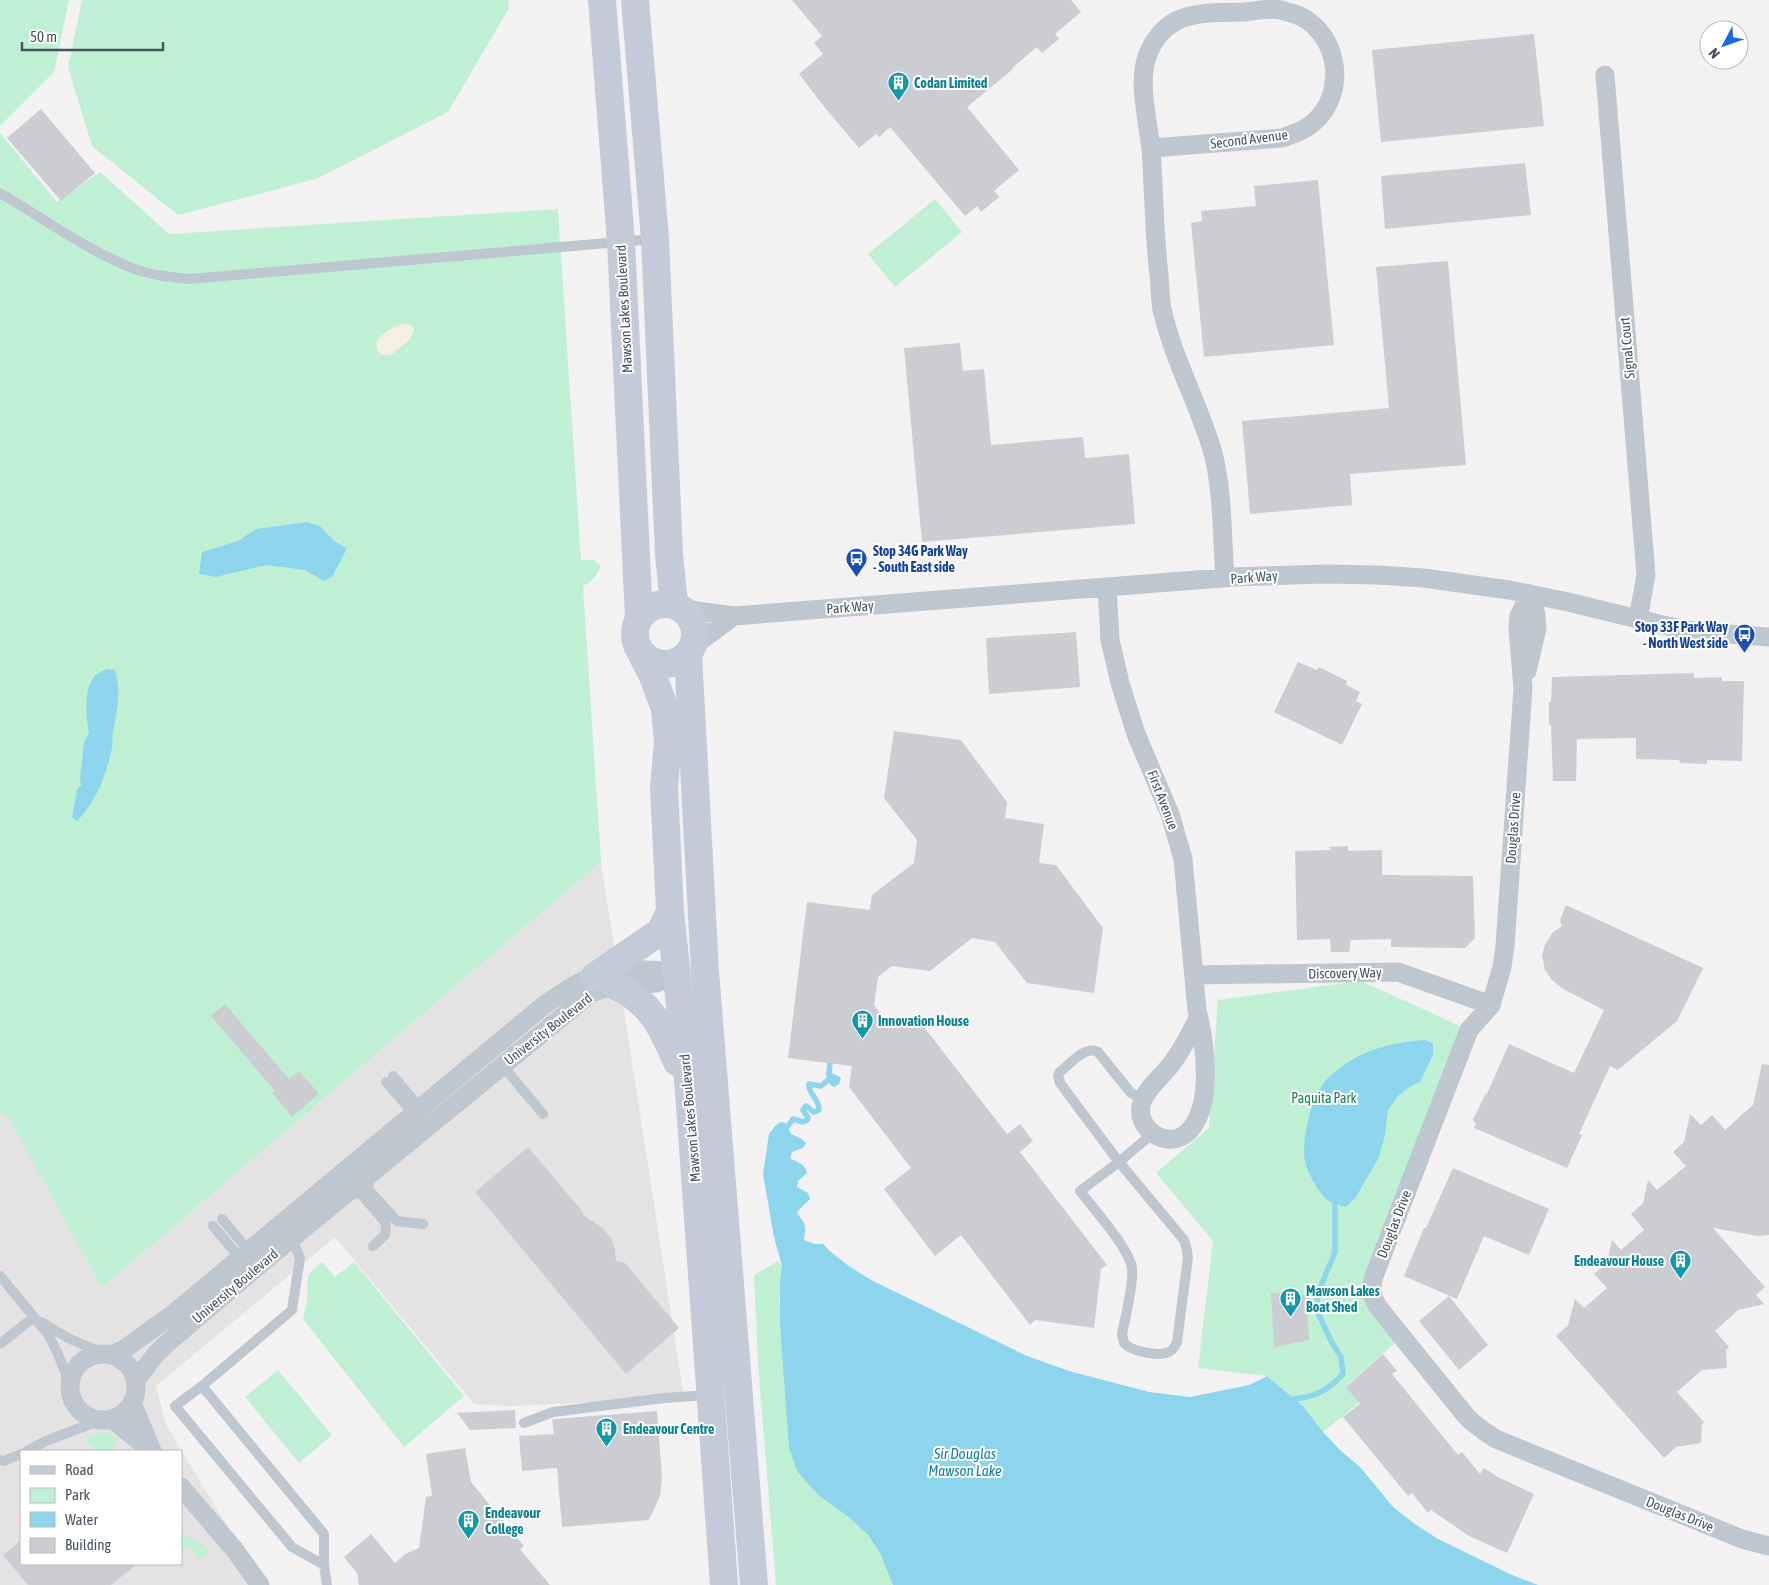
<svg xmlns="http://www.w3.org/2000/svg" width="1769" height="1585" font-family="'Asap Condensed',sans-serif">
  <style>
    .education { fill: #e4e2e3; fill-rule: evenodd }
    .green { fill: #c0f0d4 }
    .sand { fill: #f4efe2 }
    .water { fill: #8dd5ed }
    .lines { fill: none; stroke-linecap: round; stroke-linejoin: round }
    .stream { stroke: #8dd5ed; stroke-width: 5.5 }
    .building { fill: #cbcdd3 }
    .lane { stroke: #bec7cf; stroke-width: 10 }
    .street { stroke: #bec7cf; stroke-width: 19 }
    .secondary { stroke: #c2cbd7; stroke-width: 28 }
    .labels { text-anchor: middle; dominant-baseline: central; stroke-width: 4; stroke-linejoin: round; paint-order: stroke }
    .culture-label { font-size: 14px; font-weight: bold; fill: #0d838f; stroke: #fff; text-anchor: start }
    .street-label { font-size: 14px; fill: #48535e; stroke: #fff }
    .transit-label { font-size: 14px; font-weight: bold; fill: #164399; stroke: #fff; text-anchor: start }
    .park-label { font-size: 14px; fill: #178251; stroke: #fff }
    .water-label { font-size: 15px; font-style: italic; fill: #0c7fa6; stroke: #fff }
  </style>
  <rect width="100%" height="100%" fill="#f3f1f1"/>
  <path class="education" d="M601,862L684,1398L510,1406L474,1404L335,1237L156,1386L166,1425L263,1585H0V1112L9,1118L102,1288ZM21,1451H181V1564H21Z"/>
  <path class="green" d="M0,0H69L54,72L0,126Z
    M82,0H508L509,8L448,112L316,179L178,215L92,146L68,67Z
    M0,133L57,202L100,172L169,234L558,209L581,560H594L601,566C597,575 592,582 583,586L601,862L102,1288L9,1118L0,1112Z
    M935,199L962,232L895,287L868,254Z
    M1361,981L1469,1030L1371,1285L1402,1337L1346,1386L1359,1403L1323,1432L1303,1406L1267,1376L1198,1368L1213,1241L1156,1173L1209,1128L1218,1000Z
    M778,1261L782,1266L779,1302L809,1485C821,1497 835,1506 849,1517C871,1534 885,1559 893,1585H776L758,1363L754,1275Z
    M322,1262L335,1277L354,1262L464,1396L404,1447L303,1319L307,1300L308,1275Z
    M278,1370L332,1435L299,1463L245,1397Z
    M101,1433L110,1435L117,1438L116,1446L109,1451H95L86,1440L91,1435Z
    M181,1532L199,1544L201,1541L209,1550V1553L200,1560L196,1557L195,1551L187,1547L183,1550L181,1548Z"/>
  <path class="sand" d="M408,324L414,328C414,339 399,348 391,355H383L378,352L376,343C383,332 395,324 408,324Z"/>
  <path class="water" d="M307,522L320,526L334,541L346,548C344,559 336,566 333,576L324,581L305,570L266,565L216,577L199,574L202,552L238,541L256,529Z
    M108,669L115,670C122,694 117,709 113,732C112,737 113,742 112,748C107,773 96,803 77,821L72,817L77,790L81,785L80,779L84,743L89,733C86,718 84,694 92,680C95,674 101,671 108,669Z
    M1426,1040L1433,1044V1055L1420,1082L1408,1088L1398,1096L1388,1110L1385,1135L1379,1157L1356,1197L1346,1207C1339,1205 1330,1203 1325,1198C1318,1192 1306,1170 1305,1161C1301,1139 1312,1093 1328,1078C1358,1050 1387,1043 1426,1040Z
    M781,1122L786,1123L791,1134L802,1139L806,1143L803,1148L792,1152L790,1158C798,1163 805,1163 807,1173L798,1181L797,1187L808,1193L810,1199L797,1212C799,1218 805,1221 805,1227C806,1231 804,1236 804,1240L815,1244H823C838,1260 855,1270 873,1281L1027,1356L1069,1371L1149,1392L1190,1397L1249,1385L1267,1376L1303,1406L1323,1432L1340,1450L1360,1467L1394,1508L1415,1524L1438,1539L1512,1575L1538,1585H893L880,1553L868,1535L850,1518L821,1497L809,1485L797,1471L789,1448L780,1325V1280L782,1266L774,1237L763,1174L769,1134L776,1125Z"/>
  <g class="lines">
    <path class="stream" d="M788,1126L793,1119L803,1122L807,1120L808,1118L803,1110L806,1106L814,1112L819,1110C820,1100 808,1094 809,1084L821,1086L828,1080H830L834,1084L837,1082L838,1079L829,1075L830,1063
      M1294,1399C1317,1396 1327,1391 1343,1374L1341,1357L1331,1341L1318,1313L1317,1296L1335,1252V1203"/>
  </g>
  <path class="building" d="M792,0H1071L1081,12L1055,34L1059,39L1042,53L1037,47L1012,68L1013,69L967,107L1019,170L994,191L999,197L981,212L977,206L965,216L890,127L879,137L876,134L859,148L826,109L799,74L823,54L814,43L822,36Z
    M1534,34L1544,126L1381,142L1372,50Z
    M41,109L95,173L61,201L7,138Z
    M1525,163L1531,215L1385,229L1381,176Z
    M1318,180L1334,345L1204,357L1191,223L1202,221L1201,211L1256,206L1254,186Z
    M1448,261L1466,465L1350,474L1352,505L1250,514L1242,421L1389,408L1376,267Z
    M960,343L963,371L984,369L991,445L1083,437L1085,458L1129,454L1135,524L922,542L904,348Z
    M1076,632L1080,687L989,694L986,638Z
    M1298,662L1317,670L1319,667L1347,681L1346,685L1360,692L1356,701L1362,704L1342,745L1274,712Z
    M1694,673V678L1722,677V681H1744L1742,761L1707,760V764L1680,763L1679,760L1636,759V738L1577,739L1576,781H1553L1551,725H1549V702H1551L1552,677Z
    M894,731L961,740L1007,802L1005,818L1044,824L1039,863L1056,865L1103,928L1094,993L1027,983L995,942L972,938L930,971L892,966L878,977L874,1005L882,1016L920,1022L1007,1134L1020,1124L1033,1141L1020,1152L1107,1265L1101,1269L1094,1328L1035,1320L1030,1325L961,1235L935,1256L884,1189L911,1168L849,1087L852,1066L788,1058L807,902L870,910L872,895L914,863L917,840L884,798Z
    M1348,846V851L1382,850V875L1473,876L1475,938L1465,948L1391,947V939L1351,940L1349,952H1331L1330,939L1297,940L1295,851L1331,850L1329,847Z
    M1566,905L1703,968L1677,1021L1618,1070L1610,1066L1579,1134L1582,1135L1567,1168L1474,1128L1476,1124L1473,1120L1486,1093L1487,1094L1509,1044L1574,1073L1604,1010L1563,989L1552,980L1545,970L1542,955L1545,945L1552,933L1562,926L1560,920Z
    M225,1004L289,1079L299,1071L319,1094L292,1117L272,1093L275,1091L211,1016Z
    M1762,1064L1769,1065V1235L1758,1236L1713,1228L1765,1287L1756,1295L1764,1304L1738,1310L1715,1331L1729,1347L1726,1350L1727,1368L1702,1370L1677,1392L1704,1422L1702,1425L1701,1443L1676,1447L1664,1458L1556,1336L1568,1325L1575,1299L1584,1308L1607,1288L1594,1274L1607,1263L1612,1240L1621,1250L1644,1230L1631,1214L1643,1203L1648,1180L1657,1190L1686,1166L1673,1152L1684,1142L1690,1114L1701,1125L1712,1115L1725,1130L1753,1105Z
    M528,1147L583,1212V1215L601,1227L611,1237L615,1249L616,1261L625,1263L679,1328L626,1374L475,1192Z
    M1453,1168L1549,1209L1529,1255L1484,1236L1457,1299L1404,1276L1424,1228H1426Z
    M1271,1293L1306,1295L1309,1340L1274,1347Z
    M1449,1296L1488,1345L1459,1370L1419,1321Z
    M1383,1354L1397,1371L1392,1374L1458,1455L1462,1452L1480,1474L1484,1468L1498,1477L1534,1494L1507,1553L1469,1536L1431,1510L1428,1513L1412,1493L1408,1496L1343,1417L1360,1404L1346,1387Z
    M515,1410L516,1428L470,1430L457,1413Z
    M657,1411L662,1477L660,1496L649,1520L562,1527L557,1468L522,1471L519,1436L554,1434L552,1420L555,1419Z
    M465,1448L471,1482L524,1546L520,1549L550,1585H359L357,1573L344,1557L371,1534L395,1563L405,1554L419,1548L426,1497L432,1496L426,1454Z
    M21,1540V1564H137L111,1585H28L3,1555Z"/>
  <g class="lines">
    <path class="lane" d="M0,193C43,218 83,248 130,267C148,275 170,277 190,279L654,239
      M502,1065L543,1114
      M393,1076L421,1109
      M386,1082L414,1114
      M1143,1099L1131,1093L1098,1052C1085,1045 1070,1064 1060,1072L1058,1075L1060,1083L1119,1162L1184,1240L1186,1246L1188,1257L1177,1342C1175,1347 1172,1352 1166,1353C1156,1356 1131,1351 1124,1343L1122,1334C1125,1318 1134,1284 1132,1269C1130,1249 1093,1208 1080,1191L1119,1162L1152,1134
      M370,1175L368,1189L397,1221L423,1224
      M348,1193L361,1194L386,1223L385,1235L373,1246
      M222,1219L249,1251
      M213,1226L240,1258
      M292,1239L300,1258L292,1310L202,1386L324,1534V1565L327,1585
      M0,1276L48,1334L58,1354L70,1385
      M41,1322L68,1338L105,1354
      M0,1344L34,1317
      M202,1386L175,1406L292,1547L324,1565
      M524,1423L553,1412L664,1398L710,1395
      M27,1451L46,1441L101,1420
      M0,1460L4,1461L21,1454"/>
    <path class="street" d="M1605,75L1646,575L1638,619
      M1151,148L1282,138C1293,134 1304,131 1313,123C1347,94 1340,36 1300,16C1292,13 1283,10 1275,9C1265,9 1254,11 1244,12C1223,13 1195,11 1176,21C1163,28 1153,41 1148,54C1137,81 1148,120 1151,149C1154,190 1154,233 1159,275C1160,286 1160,298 1162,309C1173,359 1199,404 1213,453C1223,491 1222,539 1225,578
      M1107,587L1110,640L1120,683L1136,734L1170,814L1183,859L1197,1010C1205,1042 1214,1105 1189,1131C1169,1152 1133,1129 1142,1102C1147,1087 1163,1076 1172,1063C1183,1049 1190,1033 1199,1017
      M1530,594L1519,616L1518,628L1523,688L1505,946L1502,967L1491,1005L1469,1030L1374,1276C1370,1289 1371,1295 1378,1307L1466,1416C1475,1426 1485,1432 1496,1439L1742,1539L1769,1546
      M682,609L734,616L1235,577L1325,574L1377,575L1424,578L1509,590L1568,602L1667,626L1699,632L1769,637
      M693,646L734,616
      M1527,671L1537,628L1536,615L1530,594
      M1194,975L1398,972L1491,1005
      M70 1387a33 33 0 1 1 66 0a33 33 0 1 1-66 0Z
      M110,1355L123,1350L173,1314L543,1006C553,999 564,991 575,985C605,969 642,968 675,972
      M135,1381L156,1354L165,1345L270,1256L579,1003L591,993L602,989L620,985L657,983L675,972
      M132,1403L152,1451
      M112,1419L150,1450
      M181,1487L234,1549L260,1585"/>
    <path class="secondary" d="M602,0L621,242L639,618
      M635,0L655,239L669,554L674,605
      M635 634a30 30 0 1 1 60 0a30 30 0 1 1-60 0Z
      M642,655L652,674L665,709L668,742L664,787L670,911L689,1091L724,1585
      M688,655L705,971L754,1585
      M594,977L661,931L670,911
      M616,986C652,1003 662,1028 677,1062"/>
  </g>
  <defs>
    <symbol id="building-pin" viewBox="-11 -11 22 30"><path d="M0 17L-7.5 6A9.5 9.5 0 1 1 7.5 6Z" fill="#0f9aa8" stroke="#fff"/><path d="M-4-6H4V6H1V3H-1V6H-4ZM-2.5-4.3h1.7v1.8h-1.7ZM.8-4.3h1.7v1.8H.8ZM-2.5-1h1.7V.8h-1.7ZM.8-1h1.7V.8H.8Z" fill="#fff"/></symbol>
    <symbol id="bus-pin" viewBox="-11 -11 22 30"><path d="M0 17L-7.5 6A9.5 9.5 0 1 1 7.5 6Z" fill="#1a4fb4" stroke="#fff"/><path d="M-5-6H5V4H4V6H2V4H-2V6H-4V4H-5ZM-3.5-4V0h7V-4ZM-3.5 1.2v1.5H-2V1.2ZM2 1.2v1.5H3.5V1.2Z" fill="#fff"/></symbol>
  </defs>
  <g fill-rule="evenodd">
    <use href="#building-pin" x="886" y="70" width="25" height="34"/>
    <use href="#bus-pin" x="844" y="546" width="25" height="34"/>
    <use href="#bus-pin" x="1732" y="622" width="25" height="34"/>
    <use href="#building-pin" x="850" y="1008" width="25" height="34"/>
    <use href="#building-pin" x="1668" y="1248" width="25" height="34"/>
    <use href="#building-pin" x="1278" y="1286" width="25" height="34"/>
    <use href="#building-pin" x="594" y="1416" width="25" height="34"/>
    <use href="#building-pin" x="456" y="1508" width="25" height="34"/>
  </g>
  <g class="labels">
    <g class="culture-label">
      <text x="914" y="83">Codan Limited</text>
      <text x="878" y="1021">Innovation House</text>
      <text x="1664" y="1261" text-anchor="end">Endeavour House</text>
      <text x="1306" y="1291">Mawson Lakes<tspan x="1306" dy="16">Boat Shed</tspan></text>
      <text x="623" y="1429">Endeavour Centre</text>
      <text x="485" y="1513">Endeavour<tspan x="485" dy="16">College</tspan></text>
    </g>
    <g class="street-label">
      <text transform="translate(1249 139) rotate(-7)">Second Avenue</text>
      <text transform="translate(624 309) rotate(-93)">Mawson Lakes Boulevard</text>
      <text transform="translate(1627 348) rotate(-95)">Signal Court</text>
      <text transform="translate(1254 577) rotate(-4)">Park Way</text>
      <text transform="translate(850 607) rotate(-4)">Park Way</text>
      <text transform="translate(1163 800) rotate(69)">First Avenue</text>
      <text transform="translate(1513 828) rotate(-86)">Douglas Drive</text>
      <text transform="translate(1345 973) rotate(-1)">Discovery Way</text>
      <text transform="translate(548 1029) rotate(-38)">University Boulevard</text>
      <text transform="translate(690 1118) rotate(-95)">Mawson Lakes Boulevard</text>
      <text transform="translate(1394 1224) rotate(-69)">Douglas Drive</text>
      <text transform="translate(235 1286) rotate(-40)">University Boulevard</text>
      <text transform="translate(1680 1514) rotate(22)">Douglas Drive</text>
    </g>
    <g class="transit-label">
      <text x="873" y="551">Stop 34G Park Way<tspan x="873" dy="16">- South East side</tspan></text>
      <text x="1728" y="627" text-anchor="end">Stop 33F Park Way<tspan x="1728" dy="16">- North West side</tspan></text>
    </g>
    <g class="park-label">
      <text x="1324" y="1098">Paquita Park</text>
    </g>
    <g class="water-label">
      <text x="965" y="1453">Sir Douglas<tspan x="965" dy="17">Mawson Lake</tspan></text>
    </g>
  </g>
  <rect x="20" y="1450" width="162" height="115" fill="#ffffff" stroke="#b6babf"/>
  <rect x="30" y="1466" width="25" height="8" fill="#c2cbd7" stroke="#b6babf"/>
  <text x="65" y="1475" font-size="15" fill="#48535e">Road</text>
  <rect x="30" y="1488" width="25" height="15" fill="#c0f0d4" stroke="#b6babf"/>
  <text x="65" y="1500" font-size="15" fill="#48535e">Park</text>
  <rect x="30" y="1512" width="25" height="15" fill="#8dd5ed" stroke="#b6babf"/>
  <text x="65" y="1525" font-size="15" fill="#48535e">Water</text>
  <rect x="30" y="1538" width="25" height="15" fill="#cbcdd3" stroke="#b6babf"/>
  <text x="65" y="1550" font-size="15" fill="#48535e">Building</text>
  <g transform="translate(1724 45) rotate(229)"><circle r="24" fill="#ffffff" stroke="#b6babf"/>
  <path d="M0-4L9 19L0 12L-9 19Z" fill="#1869e5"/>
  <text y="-8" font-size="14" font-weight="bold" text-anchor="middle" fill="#48535e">N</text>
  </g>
  <path d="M22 42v8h141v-8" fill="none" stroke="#48535e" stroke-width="2.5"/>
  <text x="30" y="42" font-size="15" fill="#48535e" stroke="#ffffff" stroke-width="4" paint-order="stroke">50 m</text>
</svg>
